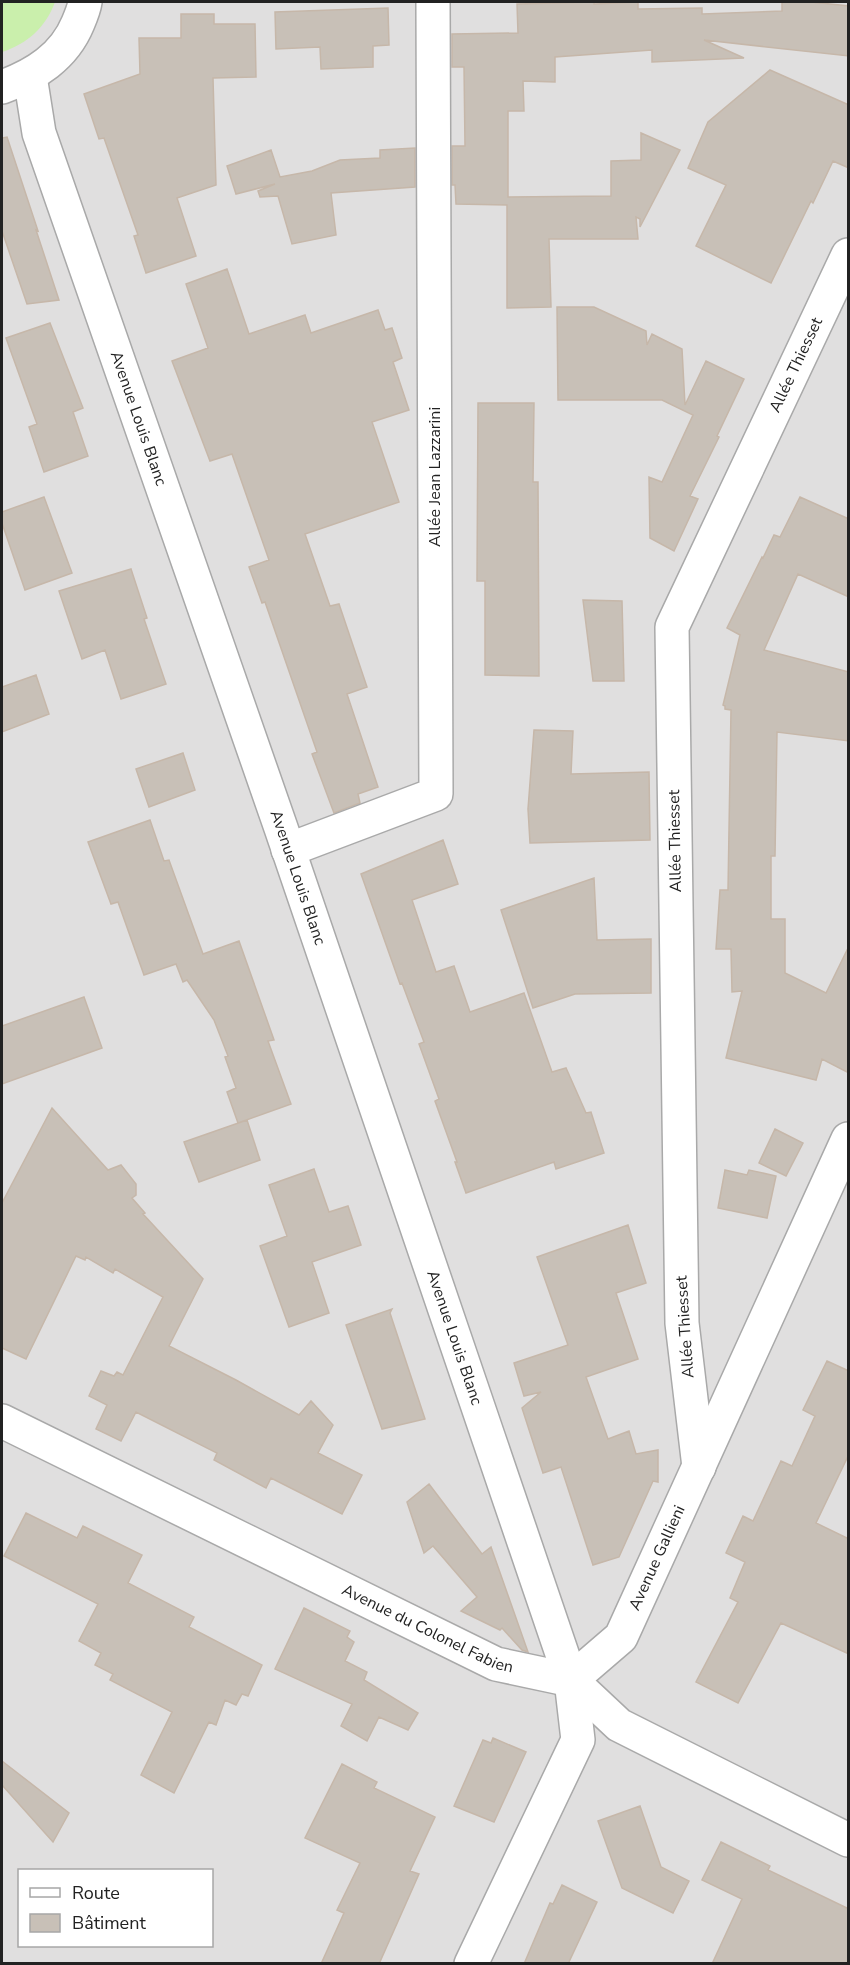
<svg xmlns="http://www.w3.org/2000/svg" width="850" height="1965" font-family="'Nunito Sans',sans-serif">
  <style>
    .residential { fill: #e0dfdf; fill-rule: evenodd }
    .grass { fill: #caefac }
    .building { fill: #c8c0b7; stroke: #c6b7a9; stroke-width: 1.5 }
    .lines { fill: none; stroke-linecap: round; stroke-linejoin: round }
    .minor-casing { stroke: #a9a9a9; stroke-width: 36 }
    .minor { stroke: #fff; stroke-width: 33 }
    .labels { text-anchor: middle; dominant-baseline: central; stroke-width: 6; stroke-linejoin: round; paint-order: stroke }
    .street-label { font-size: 16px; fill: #222; stroke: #fff }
  </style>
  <rect width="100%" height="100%" fill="#f3f0e8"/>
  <path class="residential" d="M2,2H848V1963L2,1964ZM20,1870H212V1946H20Z"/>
  <path class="grass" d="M2,2H55C46,27 27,44 2,52Z"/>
  <path class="building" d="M594,2V4L638,2V9L702,8V14L782,11V2H811L849,6V56L704,40L744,58L652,62V50L555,57V82L523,81L524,111H508V197L611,196V161L641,160V133L680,150L640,227V219L636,217L638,239H549L551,307L507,308V205L456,204L455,185H452V146H465L464,67H452V34L518,33L517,4Z
    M388,8L389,45L373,46V67L321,69L320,47L276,49L275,12Z
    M181,14H214V24H255L256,77L213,78L216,185L177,198L196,256L146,273L134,236L138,235L104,138L99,139L84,94L140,74L139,38H181Z
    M770,70L849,105V168L833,161L813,203L811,201L771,283L696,246L726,185L688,168L708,122Z
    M7,137L38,231L36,230L59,300L27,304L2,231V138Z
    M415,148V187L331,193L336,235L292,244L278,196L260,197L258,191L275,184L236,194L227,166L271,150L280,177L312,171L340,160L380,158V150Z
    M227,269L249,334L305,315L311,333L378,310L385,330L392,328L402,358L393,362L409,410L372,422L399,502L305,534L330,606L339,604L367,687L347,694L378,787L358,794L360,803L334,813L312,754L317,752L265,602L262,603L249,567L269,560L232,454L210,461L172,361L208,348L186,284Z
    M557,307H594L646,331L647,345L652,334L682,349L685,405L706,361L744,379L717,436L719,437L690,496L698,499L674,551L650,538L649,477L662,482L693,415L662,400H558Z
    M50,323L83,408L73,412L88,456L44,472L29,427L37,424L6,338Z
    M478,403H534L533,482H538L539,676L485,675V581H477Z
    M44,497L72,573L25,590L2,523V512Z
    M800,497L849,519V597L798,574L764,650L849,672V741L777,732L775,856H771V919H785V973L826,993L849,946V1073L822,1059L816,1080L726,1058L742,991L732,992L731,949H716L720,890H728L731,710L725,709V706L723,705L740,635L727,628L762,557L763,558L774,535L780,537Z
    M131,569L147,618L144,619L166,684L121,699L105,650L82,659L59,591Z
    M583,600L622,601L624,681H593Z
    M36,675L49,714L2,732V687Z
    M534,730L573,731L571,774L649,772L650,840L530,843L528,809Z
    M183,753L195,790L149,807L136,769Z
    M150,820L164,861L169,860L203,954L239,941L274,1040L268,1041L291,1104L238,1123L227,1092L236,1088L225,1057L228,1056L214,1020L187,980L183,982L176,964L144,975L118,902L111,904L88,842Z
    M443,840L458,884L412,900L436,972L454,966L470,1012L524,993L552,1072L566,1068L586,1113L591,1112L604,1153L556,1169L554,1162L466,1193L455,1162H457L435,1101L439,1099L419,1044L424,1042L402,983L400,984L361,874Z
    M594,878L597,940L651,939V993L575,994L533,1008L501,910Z
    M84,997L102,1048L2,1084V1026Z
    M52,1108L108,1170L121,1165L136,1184V1195L132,1198L145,1213L143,1214L203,1279L169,1346L236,1380L299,1415L311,1401L333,1425L318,1453L362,1475L342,1514L271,1478L266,1488L214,1460L217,1453L136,1412L121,1441L96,1429L107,1405L89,1396L101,1371L114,1376L117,1372L123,1375L163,1297L115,1269L113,1273L86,1257L85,1260L76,1256L26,1359L2,1348V1203Z
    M247,1120L260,1160L199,1182L184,1142Z
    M775,1129L803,1143L786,1176L759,1163Z
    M314,1169L329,1212L348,1206L361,1245L312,1262L329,1313L289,1327L260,1246L287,1236L269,1185Z
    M725,1170L747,1175L749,1170L776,1176L767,1218L718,1208Z
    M628,1225L646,1283L616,1293L638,1359L586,1377L608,1439L629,1431L636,1454L658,1450V1482L653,1481L619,1557L593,1565L561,1467L543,1473L522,1408L541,1392L524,1396L514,1363L568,1345L537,1257Z
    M392,1309L390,1313L425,1419L382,1429L346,1325Z
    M827,1361L849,1371V1454L816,1523L849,1539V1654L781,1623L738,1703L696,1682L738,1602L730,1598L745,1562L726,1553L743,1516L753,1521L781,1461L792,1466L815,1416L803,1410Z
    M429,1484L482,1554L491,1547L528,1652L522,1650L502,1628L500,1630L461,1611L477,1597L433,1546L424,1553L407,1502Z
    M26,1513L77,1538L83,1526L142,1555L128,1583L194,1617L189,1627L262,1665L248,1696L242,1694L236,1705L225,1700L216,1725L209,1722L174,1793L141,1775L172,1712L110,1680L113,1674L95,1665L101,1653L79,1641L98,1604L4,1556Z
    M304,1608L350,1631L347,1637L354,1642L345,1661L367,1672L364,1680L418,1713L408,1730L379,1717L367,1741L341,1726L352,1704L275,1669Z
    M493,1738L526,1752L494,1822L454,1806L483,1740L491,1743Z
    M2,1761L69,1813L53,1842L2,1785Z
    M342,1764L377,1782L374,1788L435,1817L410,1871L419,1874L379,1964H321L344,1913L337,1910L360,1863L305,1838Z
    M640,1806L661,1867L689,1881L673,1913L622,1888L598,1821Z
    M721,1842L770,1866L768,1870L849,1909V1964H712L742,1899L702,1880Z
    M562,1885L597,1902L568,1964H524L550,1903L553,1904Z"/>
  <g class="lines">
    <defs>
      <g id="minor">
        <path id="s1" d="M30,76L39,133L281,828L571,1680L578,1740L471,1964"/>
        <path d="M2,87C35,75 64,57 78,23C81,16 84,9 85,2"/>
        <path d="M288,850L436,794L433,2"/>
        <path id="s2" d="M2,1421L496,1664L571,1680L619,1725L848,1840"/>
        <path id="s3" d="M699,1467L682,1323L672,627L848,255"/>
        <path id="s4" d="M571,1680L621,1637L848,1139"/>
      </g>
    </defs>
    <use href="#minor" class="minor-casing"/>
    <use href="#minor" class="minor"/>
  </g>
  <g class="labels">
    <g class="street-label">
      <text stroke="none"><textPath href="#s3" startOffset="1131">Allée Thiesset</textPath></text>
      <text stroke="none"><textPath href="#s1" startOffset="360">Avenue Louis Blanc</textPath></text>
      <text transform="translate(435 477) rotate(-90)">Allée Jean Lazzarini</text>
      <text transform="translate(675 841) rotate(-91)">Allée Thiesset</text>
      <text stroke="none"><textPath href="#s1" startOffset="846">Avenue Louis Blanc</textPath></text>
      <text transform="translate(685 1327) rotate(-94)">Allée Thiesset</text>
      <text stroke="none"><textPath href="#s1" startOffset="1332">Avenue Louis Blanc</textPath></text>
      <text stroke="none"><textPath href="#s4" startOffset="153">Avenue Gallieni</textPath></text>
      <text stroke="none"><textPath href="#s2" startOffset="474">Avenue du Colonel Fabien</textPath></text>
    </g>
  </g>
  <rect width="850" height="1965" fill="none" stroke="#222222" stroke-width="6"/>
  <rect x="18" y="1869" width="195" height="78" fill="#ffffff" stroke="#a7a7a7" stroke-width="1.5"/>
  <rect x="30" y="1888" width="30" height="9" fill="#ffffff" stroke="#a7a7a7" stroke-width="1.5"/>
  <text x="72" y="1899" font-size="18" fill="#222222">Route</text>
  <rect x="30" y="1914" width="30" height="18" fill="#c8c0b7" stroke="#a7a7a7" stroke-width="1.5"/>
  <text x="72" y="1929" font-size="18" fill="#222222">Bâtiment</text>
</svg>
